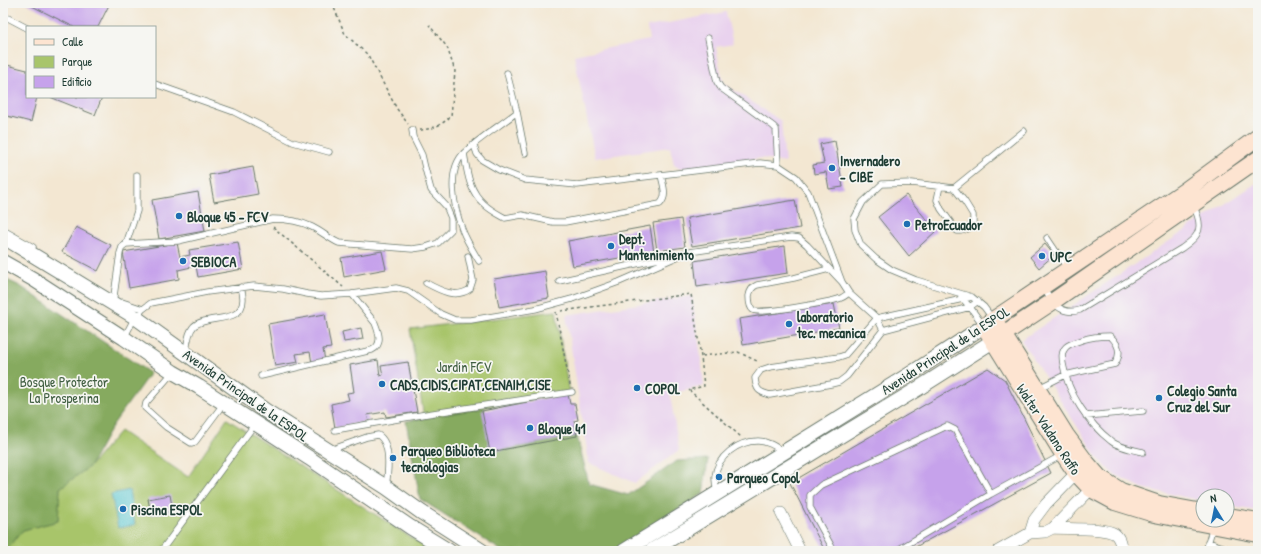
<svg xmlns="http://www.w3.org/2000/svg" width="1261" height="554" font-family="'Patrick Hand',sans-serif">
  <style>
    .built { fill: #e9d2ee }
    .green { fill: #a8c56b; stroke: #648150 }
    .forest { fill: #86aa5f; stroke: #52744a }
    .water { fill: #5bc8d1; stroke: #3d8282 }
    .building { fill: #c6a2eb }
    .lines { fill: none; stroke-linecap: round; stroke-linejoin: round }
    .service-casing { stroke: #69786b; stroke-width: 7 }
    .minor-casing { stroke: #69786b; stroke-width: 12 }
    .tertiary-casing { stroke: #69786b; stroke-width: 16 }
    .secondary-casing { stroke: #69786b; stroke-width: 18 }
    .path { stroke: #69786b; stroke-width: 1.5; stroke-dasharray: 3 3; stroke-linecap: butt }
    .service { stroke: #fff; stroke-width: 5.5 }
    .minor { stroke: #fff; stroke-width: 11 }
    .tertiary { stroke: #fff; stroke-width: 14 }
    .secondary { stroke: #fde4d1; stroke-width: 16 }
    .poi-dot { fill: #1f6fb2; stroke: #f6f6f2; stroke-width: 1.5 }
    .labels { text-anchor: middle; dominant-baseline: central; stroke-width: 3.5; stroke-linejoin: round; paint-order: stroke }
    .poi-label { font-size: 14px; font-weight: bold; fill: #1f3d34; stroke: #f6f6f2; text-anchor: start }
    .street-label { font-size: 14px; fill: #1f3d34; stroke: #f6f6f2 }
    .park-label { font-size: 14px; fill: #415f42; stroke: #f6f6f2 }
  </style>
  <rect width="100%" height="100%" fill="#f6f6f2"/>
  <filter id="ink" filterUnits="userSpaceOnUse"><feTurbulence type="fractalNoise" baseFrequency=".025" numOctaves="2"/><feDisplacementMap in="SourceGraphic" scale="8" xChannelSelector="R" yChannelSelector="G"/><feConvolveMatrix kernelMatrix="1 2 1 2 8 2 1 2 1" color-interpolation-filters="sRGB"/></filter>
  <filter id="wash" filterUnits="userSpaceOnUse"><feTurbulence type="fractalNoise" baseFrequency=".012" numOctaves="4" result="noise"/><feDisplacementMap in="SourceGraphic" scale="16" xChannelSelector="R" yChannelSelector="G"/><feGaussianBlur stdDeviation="0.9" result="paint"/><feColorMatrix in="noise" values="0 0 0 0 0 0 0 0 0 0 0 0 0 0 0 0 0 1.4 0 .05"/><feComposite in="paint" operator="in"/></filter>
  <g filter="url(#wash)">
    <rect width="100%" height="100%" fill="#f3e7d2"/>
    <path class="built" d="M726,12L733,44L716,47L723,83L781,121L785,163L762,158L682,169L674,164L670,147L595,158L574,55L649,40L647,27Z
      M1258,182V511L1227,506V496H1203V501L1142,488L1112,473L1097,457L1021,340Z
      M692,296L701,357L704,386L670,394L679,450L635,483L589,463L566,315Z"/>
    <path class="green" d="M556,311L569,393L424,418L410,329Z
      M227,419L432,551H5L23,530L58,521L60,488L90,466L120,431L188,477Z"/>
    <path class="forest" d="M3,278L20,286L150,373L112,426L90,466L60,488L58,521L23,530L5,551H3Z
      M484,408L490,452L577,436L589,484L628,495L677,461L708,459L703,494L611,551H502L420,499L406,421Z"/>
    <path class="water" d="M129,490L135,525L118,528L111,494Z"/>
    <g id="blocks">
      <path class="building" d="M26,3H110L98,27H74Z
        M3,64L27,70V97H37L31,122L3,115Z
        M50,97H102L95,115Z
        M835,141L843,187L829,189L826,172L814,174L813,165L824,163L820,144Z
        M253,167L258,194L214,202L209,175Z
        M198,192L205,231L159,239L152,200Z
        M906,195L936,231L909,256L878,217Z
        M795,200L800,228L692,246L687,218Z
        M681,219L685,247L657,251L653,223Z
        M650,226L654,252L573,266L568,241Z
        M76,227L111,245L98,271L62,252Z
        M238,242L243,269L198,277L196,266L178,270L179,279L129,288L123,252L177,243L180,257L190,255L189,250Z
        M1045,244L1054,255L1039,268L1030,257Z
        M785,246L788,273L697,287L694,261Z
        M382,251L386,269L344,277L341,258Z
        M545,271L549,298L499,307L494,279Z
        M834,304L839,328L743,345L739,319Z
        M325,314L331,348L323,349L325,361L312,363L310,352L296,354L298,362L275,366L268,324Z
        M361,328L363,339L344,342L342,332Z
        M378,360L380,376L383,375L381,366L408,362L417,412L386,417L385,412L367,415L369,421L335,428L331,404L349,400L347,393L354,392L350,365Z
        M988,368L1005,380L1051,473L908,551H825L790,483Z
        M568,394L570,404H575L578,420L574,421L577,436L490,452L482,411Z
        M170,495L173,511L151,515L148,499Z"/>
    </g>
  </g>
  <g filter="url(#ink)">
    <use href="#blocks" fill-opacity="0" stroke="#69786b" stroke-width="1"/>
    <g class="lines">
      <defs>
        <path id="service" d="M3,18H8L27,28
          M708,38L717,82L721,88L773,126L776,129L778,165
          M155,84L234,112L293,142L329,152
          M517,112L525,153
          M474,145L477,154L482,160L499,170L525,180L577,185L760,163L778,165L796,177L808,192L842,282
          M464,153C467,172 469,191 484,204C490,210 498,214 505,218L522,215L553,222H565L660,204C668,196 663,185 661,175
          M940,186L937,200L941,209L957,231H961L968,229L973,222V215L965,202L954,188L912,183L882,184L863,202L854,219L855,230L861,245L876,259L892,270L916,280L972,297L984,307L992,318
          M954,188L1024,131
          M3,230L33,247
          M1047,238L1067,268
          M126,244L137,211V175
          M683,253L791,237L799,238L807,245L842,282L849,293L877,318L883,330
          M479,261C473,251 466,240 462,229C454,207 446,171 464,153C480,137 500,126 517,112L507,73
          M829,269L794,278L757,285C752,287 750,290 749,296C749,300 750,308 753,310C759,315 831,302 841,298C844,297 847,294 849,293
          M559,281L672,256
          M426,283C441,291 456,299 470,289L473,280L468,256
          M1043,287C1052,302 1060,316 1080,310L1182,248C1187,244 1194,240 1197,234C1202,226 1197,213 1193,205
          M961,297L970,307L983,325
          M972,297L877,318L845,355L839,357L770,367L761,370L755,378C756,390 759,392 770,395L831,384L839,382L847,376L883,330L970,307L978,301
          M122,302L143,309
          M113,303L120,253L122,247L126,244L178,241L273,219C287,219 300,221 312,227C322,232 330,239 339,243L412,249L426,247L438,243L451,230V218L446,206L431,190L425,168L422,155L413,137L412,130
          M124,338L135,317L143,309L151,303L207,292L254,286L283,289L307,294L321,296L352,294L396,288L408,291L441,314L455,320H471L535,309L572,299L619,282L686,253
          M186,353C187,344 188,332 194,326C208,314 243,325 243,299C243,295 242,291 241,287
          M173,372L146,403L145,408L166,427L191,443L195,442L224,403
          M261,376L372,350C383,345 379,333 375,323L352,294
          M1039,388L1065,375L1115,364C1122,353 1119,344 1110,336C1101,336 1091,337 1082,340C1077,342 1070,343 1066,347C1061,352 1062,358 1063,364C1068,394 1088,423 1111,441C1118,447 1134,450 1143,452
          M1086,416L1143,411
          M335,430L427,414L572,392
          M330,450L367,437L378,435C392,443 388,473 386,487
          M717,493C716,488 715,482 715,477C717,456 738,441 758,441C768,441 776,447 784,452
          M1208,542L1235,551
          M161,551L255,424
          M834,551L810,507V495L821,485L947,426L955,430L991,494
          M896,551L991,494L1062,455
          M1206,551L1213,526"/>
        <path id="minor" d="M781,513L800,551
          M1053,528C1067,529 1105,527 1115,534C1120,538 1121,545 1122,551
          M1030,533L1034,520L1046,504L1076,473
          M998,551L1030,533L1045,532L1053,528L1091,489"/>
        <path id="tertiary" d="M3,238L10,241L135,317L266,411L386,487L421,512L482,551
          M3,262L33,279L124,338L173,372L199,387L309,458L410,527L449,551
          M624,551L910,374L984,326
          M651,551L919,388L993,341"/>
        <path id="secondary" d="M1258,137L1183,192L984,326L1063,454L1076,473L1091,489L1115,502L1154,514L1258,534
          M998,326L1066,435L1086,462L1099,477L1121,491L1159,504L1203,512
          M993,341L1052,302L1258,159
          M1227,516L1258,521"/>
      </defs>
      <use href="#service" class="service-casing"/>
      <use href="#minor" class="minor-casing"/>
      <use href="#tertiary" class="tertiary-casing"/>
      <use href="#secondary" class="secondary-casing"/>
      <path class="path" d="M332,3L345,34L368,55L397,109L408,124
        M420,130C433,129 442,125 451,116L455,71L447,47L429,25
        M273,227L343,287
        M561,311L691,294L701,357L704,386L689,390
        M556,312L570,385
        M702,356L738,352L759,362
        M689,390L741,437"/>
      <use href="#service" class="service"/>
      <use href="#minor" class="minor"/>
      <use href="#tertiary" class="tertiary"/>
      <use href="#secondary" class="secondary"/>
    </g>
  </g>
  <g class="poi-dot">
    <circle cx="832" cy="168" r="4"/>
    <circle cx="179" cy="216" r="4"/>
    <circle cx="907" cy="224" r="4"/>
    <circle cx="611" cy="246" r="4"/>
    <circle cx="1042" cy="256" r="4"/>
    <circle cx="183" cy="261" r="4"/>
    <circle cx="789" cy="324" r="4"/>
    <circle cx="382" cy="384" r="4"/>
    <circle cx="637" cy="388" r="4"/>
    <circle cx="1159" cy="398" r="4"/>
    <circle cx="530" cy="428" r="4"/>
    <circle cx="393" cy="458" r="4"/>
    <circle cx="719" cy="477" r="4"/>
    <circle cx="123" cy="509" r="4"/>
  </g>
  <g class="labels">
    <g class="poi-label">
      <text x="840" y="160">Invernadero<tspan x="840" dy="16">- CIBE</tspan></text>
      <text x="187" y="216">Bloque 45 - FCV</text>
      <text x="915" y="224">PetroEcuador</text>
      <text x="619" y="238">Dept.<tspan x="619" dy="16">Mantenimiento</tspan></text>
      <text x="1050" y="256">UPC</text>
      <text x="191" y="261">SEBIOCA</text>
      <text x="797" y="316">laboratorio<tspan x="797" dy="16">tec. mecanica</tspan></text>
      <text x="390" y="384">CADS,CIDIS,CIPAT,CENAIM,CISE</text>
      <text x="645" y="388">COPOL</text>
      <text x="1167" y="390">Colegio Santa<tspan x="1167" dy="16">Cruz del Sur</tspan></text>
      <text x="538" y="428">Bloque 41</text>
      <text x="401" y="450">Parqueo Biblioteca<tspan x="401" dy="16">tecnologias</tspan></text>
      <text x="727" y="477">Parqueo Copol</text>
      <text x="131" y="509">Piscina ESPOL</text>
    </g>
    <g class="street-label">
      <text transform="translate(945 350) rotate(-33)">Avenida Principal de la ESPOL</text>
      <text transform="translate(246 395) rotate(35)">Avenida Principal de la ESPOL</text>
      <text transform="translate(1049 429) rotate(57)">Walter Valdano Raffo</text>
    </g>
    <g class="park-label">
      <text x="464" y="366">Jardín FCV</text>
      <text x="64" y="381">Bosque Protector<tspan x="64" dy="16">La Prosperina</tspan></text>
    </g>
  </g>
  <rect width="1261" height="554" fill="none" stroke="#f6f6f2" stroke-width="16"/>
  <rect x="26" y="26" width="130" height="72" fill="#f6f6f2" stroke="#a0aca6"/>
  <rect x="34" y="39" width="20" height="6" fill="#fde4d1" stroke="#a0aca6"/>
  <text x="62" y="46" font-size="12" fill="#1f3d34">Calle</text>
  <rect x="34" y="56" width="20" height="12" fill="#a8c56b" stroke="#a0aca6"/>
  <text x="62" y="66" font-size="12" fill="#1f3d34">Parque</text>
  <rect x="34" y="76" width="20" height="12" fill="#c6a2eb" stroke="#a0aca6"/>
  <text x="62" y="86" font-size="12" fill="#1f3d34">Edificio</text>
  <g transform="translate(1215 508) rotate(350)"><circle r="19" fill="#f6f6f2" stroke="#a0aca6"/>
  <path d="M0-3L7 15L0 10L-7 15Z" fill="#1f6fb2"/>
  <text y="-6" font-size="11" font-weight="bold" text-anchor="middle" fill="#1f3d34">N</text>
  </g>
</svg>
